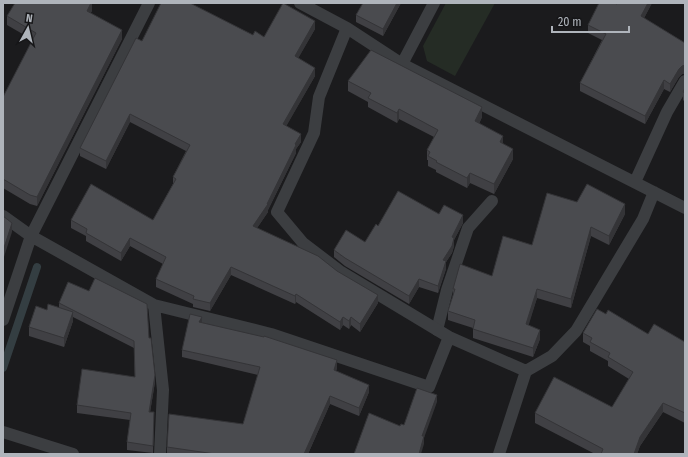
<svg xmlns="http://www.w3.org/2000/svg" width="688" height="457" font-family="'Fira Sans Condensed',sans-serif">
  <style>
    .green { fill: #252c25 }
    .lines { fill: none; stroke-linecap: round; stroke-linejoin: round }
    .stream { stroke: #343e42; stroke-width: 8 }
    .service { stroke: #3c3e41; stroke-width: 12 }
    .minor { stroke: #3c3e41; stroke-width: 12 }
    .wall { fill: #404044 }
    .shaded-wall { fill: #343437 }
    .building { fill: #4a4b4f; stroke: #343437 }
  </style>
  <rect width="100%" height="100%" fill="#1b1b1d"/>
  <path class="green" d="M446,3H495L455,76L427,61L423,46Z"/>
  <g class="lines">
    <path class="stream" d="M3,368L37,267"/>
    <path class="service" d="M437,330L447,290L468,228L492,201"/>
    <path class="minor" d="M300,3L347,28L402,64L685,208
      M347,28L319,97L314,133L277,212L303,243L341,272L449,337L526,371L499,454
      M402,64L434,3
      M635,182L667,112L685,81
      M3,216L31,236L154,305L163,390L160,454
      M154,305L271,334L429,387L449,337
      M3,320L31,236L149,3
      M526,371L552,356L576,331L643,219L654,192
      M3,432L73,454"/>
  </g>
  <path class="wall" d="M92,3V11L90,13L122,39L37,206L30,204L3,188V97L33,40L7,25V16Z
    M363,3H401L383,36L356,22V15Z
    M652,3L644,18L685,43V74H682L679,77L670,92L664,89L645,124L580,91V83L602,40L588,33V25L617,4Z
    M315,29L298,58L315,76L286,126L301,142L296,149V153L268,210V212L257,228L378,303L360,332L351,325L349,329L343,325L340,330L296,302L295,304L231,275L210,311L193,307V304L156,287V279L163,264L130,246L121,261L86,241V236L71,228V220H153L173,184V177L186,151L130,122L106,169L80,156V148L142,41L253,35L264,37Z
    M348,81L482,117L479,124L503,144L513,159L494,194L470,183L467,188L436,172V170L428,166V160H427V150L434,137L399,119L397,123L368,107V102L348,91Z
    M685,88V102L683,100V92Z
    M439,214L463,223L454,240V246L452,253L446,262V269L438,293L419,287L409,304L345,266L334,257V250L365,242L378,226Z
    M625,214L609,245L591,236L571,308L537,298L528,325L540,339L533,357L473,338V328L448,320V311L453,296V289L492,276L532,245Z
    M59,303L149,338L155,382L150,412L154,420L153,453L127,450V442L130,420L77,413V405L135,377L134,348L73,317V321L64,347L29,336V327L47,310L59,308Z
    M606,314L648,334L685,342V423L663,412L640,446L637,454H595L535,423V413L612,407L629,379L608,366V361L590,351V346L583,342V333Z
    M202,322L337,368L336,371L369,392L359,416L330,404L308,454H167V447L243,424L258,375L182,357V350Z"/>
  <path class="shaded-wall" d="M91,3H92V11L87,20V11Z
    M397,3H401L383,36V29Z
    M648,3H652L641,24V16Z
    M315,21V29L295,64V56Z
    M122,30V39L37,206V197Z
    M685,65V74H682L679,77L670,92V84L679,69L682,66Z
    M315,68V76L283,132V124Z
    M664,80V89L645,124V116Z
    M482,107V117L475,131V121Z
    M399,109V119L397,123V113Z
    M130,114V122L106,169V161Z
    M301,134V142L296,149V153L268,210V212L253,234V226L267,204L295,144Z
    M503,136V146L500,142Z
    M513,149V159L494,194V184Z
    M470,173V183L467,188V178Z
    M625,204V214L609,245V236Z
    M463,215V223L454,240V246L452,253L446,262V269L438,293V286L443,260L452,237Z
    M12,223V232L3,260V251Z
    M591,227V236L571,308V299Z
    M130,238V246L121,261V253Z
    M231,267V275L210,311V303Z
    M419,279V287L409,304V296Z
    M537,289V298L526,334V324Z
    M296,294V302L295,304V296Z
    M378,295V303L360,332V324Z
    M73,312V321L64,347V338Z
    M202,317V325L199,322Z
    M343,317V325L340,330V322Z
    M351,317V325L349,329V321Z
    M540,330V339L533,357V348Z
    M337,360V368L334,377V370Z
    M155,375V382L149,419V412Z
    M369,385V392L359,416V408Z
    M437,395V402L424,438V444L421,454H419L422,436Z
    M330,396V404L308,454H304Z
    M663,403V412L640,446L637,454H634L640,437Z"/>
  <path class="building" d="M15,3H91L87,11L122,30L37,197L30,195L3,179V97L36,33L7,16Z
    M161,3H190L253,35L255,31L264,37L283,3L315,21L295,56L315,68L283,124L301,134L295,144L296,145L267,204H268L253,226L318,256L337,271L378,295L360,324L351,317L349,321L343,317L340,322L296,294L295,296L231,267L210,303L193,299L194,296L156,279L166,257L130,238L121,253L86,233L87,229L71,220L91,184L153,220L176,179L173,177L190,145L130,114L106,161L80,148L136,38L142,41Z
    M363,3H397L383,29L356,15Z
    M599,3H615L617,4V3H648L641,16L685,43V65L682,66L679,69L670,84L664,80L645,116L580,83L606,34L588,25Z
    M371,50L482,107L475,121L503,136L500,142L513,149L494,184L470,173L467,178L436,162L437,161L428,156L430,152L427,150L438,130L399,109L397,113L368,98L371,93L348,81Z
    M685,88V93L683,92Z
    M587,184L625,204L609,236L591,227L571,299L537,289L526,324L540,330L533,348L473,329L475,320L448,311L455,289H453L460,264L492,276L503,236L532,245L547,193L577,202Z
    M398,191L439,214L444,205L463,215L452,237L454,238L452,246L443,260L446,261L438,286L419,279L409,296L345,258L334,250L346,230L365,242L376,224L378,226Z
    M3,216L12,223L3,251Z
    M95,278L147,304L149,338H151L155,375L149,412H154L153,446L127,442L131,413L77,405L82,369L135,377L134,341L59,303L68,282L89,291Z
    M48,304L73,312L64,338L29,327L36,306L47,310Z
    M597,309L606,314L608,310L648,334L654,324L685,342V413L663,403L640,437L634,454H601L603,449L535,413L554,377L612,407L633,372L608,357L610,353L590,342L592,338L583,333Z
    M190,314L202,317L199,322L264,337V336L337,360L334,370L369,385L359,408L330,396L304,454H215L167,447L169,414L243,424L260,367L182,350Z
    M417,388L437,395L422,436H424L419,454H354L369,413L400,426L401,424L404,425Z"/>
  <rect width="688" height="457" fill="none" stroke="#afb4bb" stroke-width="8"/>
  <g transform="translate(28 28) rotate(8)" stroke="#161618" stroke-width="3" paint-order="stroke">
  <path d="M0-3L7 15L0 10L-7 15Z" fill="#afb4bb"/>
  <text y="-6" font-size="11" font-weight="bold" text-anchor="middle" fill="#afb4bb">N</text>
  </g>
  <path d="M552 26v6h77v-6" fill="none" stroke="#afb4bb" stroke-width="2"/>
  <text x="558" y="26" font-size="12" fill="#afb4bb" stroke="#161618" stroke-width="3" paint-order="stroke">20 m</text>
</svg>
